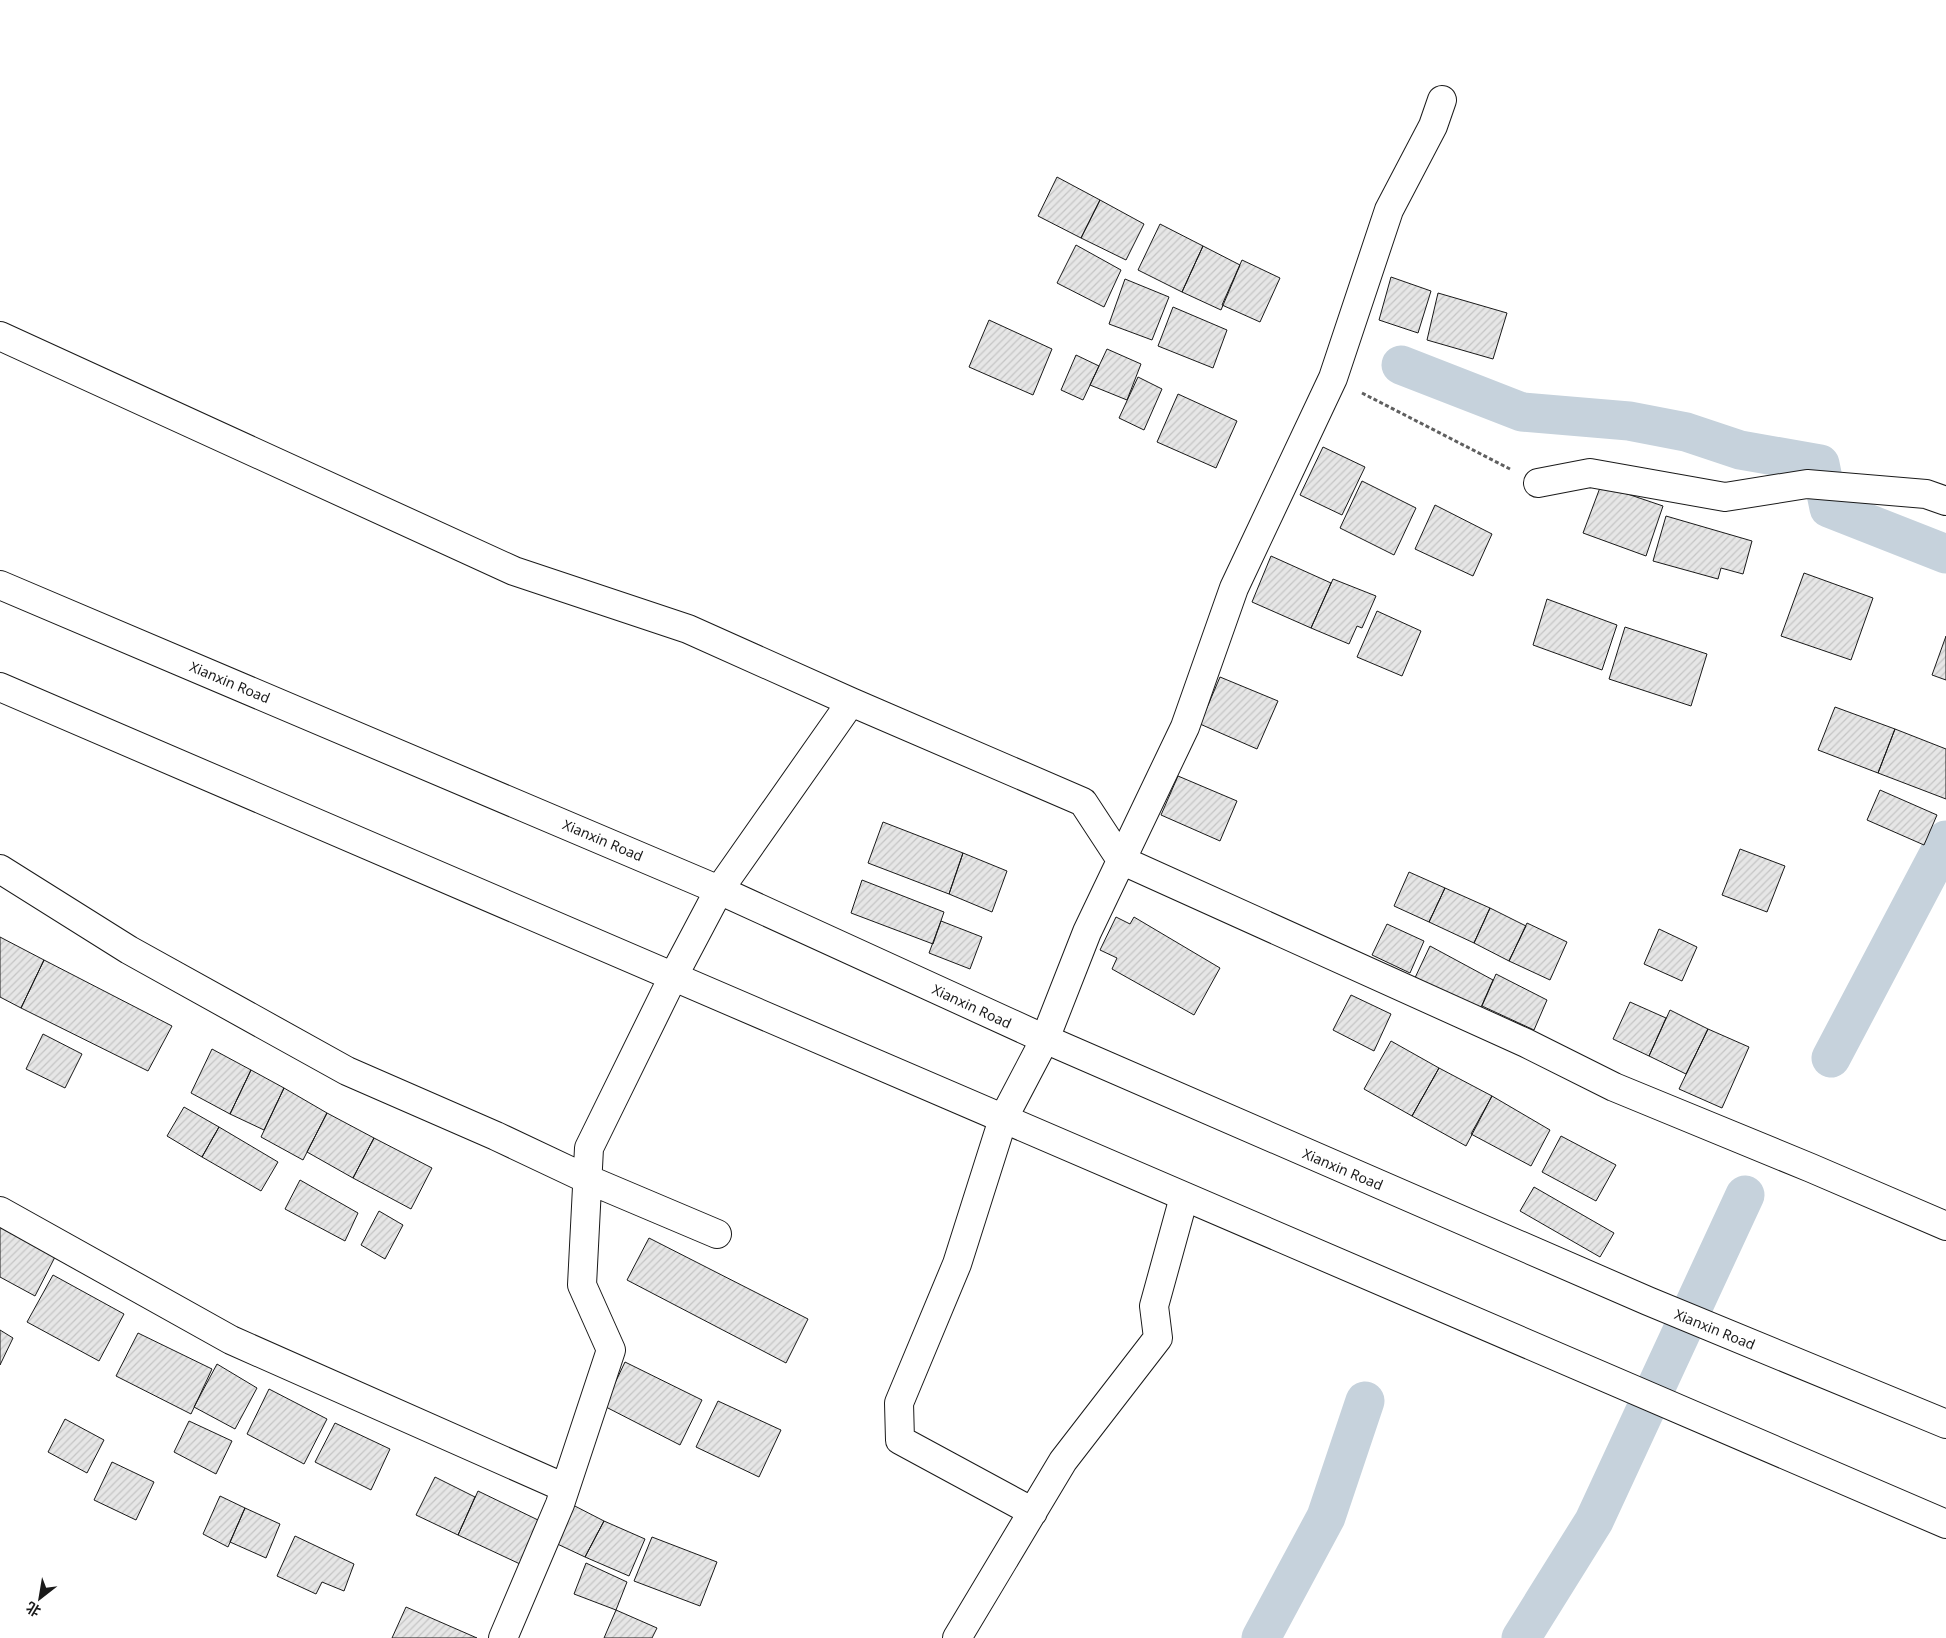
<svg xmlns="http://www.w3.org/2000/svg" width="1946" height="1638" font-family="'Noto Sans','Noto Sans SC',sans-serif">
<defs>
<pattern id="building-hatch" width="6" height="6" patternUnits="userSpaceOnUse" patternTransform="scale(1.25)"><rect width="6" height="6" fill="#e6e6e6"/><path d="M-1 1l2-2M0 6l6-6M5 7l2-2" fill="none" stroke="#c5c5c5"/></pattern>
</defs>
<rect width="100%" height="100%" fill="#fff"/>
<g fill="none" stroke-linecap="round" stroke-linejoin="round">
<path stroke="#c6d2dc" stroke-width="39" d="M1401,365L1522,412L1629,421L1686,432L1740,450L1820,464L1829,508L1946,554
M1831,1058L1946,840
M1261,1638L1326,1517L1365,1401
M1521,1638L1594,1521L1745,1195"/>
</g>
<path fill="url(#building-hatch)" stroke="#1a1a1a" d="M1057,177L1100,200L1081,238L1038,216Z
M1100,200L1144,224L1126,260L1081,238Z
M1160,224L1203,246L1182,292L1138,270Z
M1076,245L1121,270L1104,307L1057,283Z
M1203,246L1240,265L1221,310L1182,292Z
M1242,260L1280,278L1260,322L1222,305Z
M1391,277L1431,291L1418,333L1379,320Z
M1125,279L1169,297L1152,340L1109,324Z
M1438,293L1507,313L1493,359L1427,340Z
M1173,307L1227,330L1213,368L1158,346Z
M989,320L1052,349L1033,395L969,367Z
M1107,349L1141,364L1127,400L1090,385Z
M1076,355L1099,366L1083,400L1061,390Z
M1138,377L1162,389L1144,430L1119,418Z
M1178,394L1237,421L1216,468L1157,442Z
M1323,447L1365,467L1342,515L1300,495Z
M1362,481L1416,508L1394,555L1340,528Z
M1601,485L1663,506L1646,556L1583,533Z
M1435,505L1492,534L1473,576L1415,549Z
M1666,516L1752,541L1743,574L1721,568L1718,579L1653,561Z
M1271,556L1331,583L1311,628L1252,602Z
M1804,573L1873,598L1851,660L1781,636Z
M1333,579L1376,596L1362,628L1357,626L1349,644L1311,628Z
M1547,599L1617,625L1602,670L1533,645Z
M1377,611L1421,631L1402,676L1357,657Z
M1625,627L1707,654L1691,706L1609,679Z
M1946,636V680L1932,675Z
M1220,677L1278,701L1257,749L1200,724Z
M1835,707L1895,729L1878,773L1818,750Z
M1895,729L1946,749V799L1878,773Z
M1178,776L1237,801L1220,841L1161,815Z
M1880,790L1937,815L1924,845L1867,820Z
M883,822L963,853L949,894L868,863Z
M1740,849L1785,866L1767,912L1722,895Z
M963,853L1007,871L992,912L949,894Z
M1409,872L1445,888L1429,922L1394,906Z
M862,880L944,912L933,944L851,913Z
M1445,888L1490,908L1474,943L1429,922Z
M1490,908L1526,926L1509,961L1474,943Z
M1116,917L1130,924L1134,917L1220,968L1194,1015L1112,969L1117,958L1100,950Z
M941,921L982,937L970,969L929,953Z
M1527,923L1567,942L1550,980L1509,961Z
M1387,924L1424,941L1410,973L1372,955Z
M1659,929L1697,947L1682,981L1644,964Z
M0,937L44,960L21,1008L0,997Z
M1430,946L1493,980L1478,1014L1413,982Z
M44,960L172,1026L148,1071L21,1008Z
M1496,974L1547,1000L1534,1030L1482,1006Z
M1351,995L1391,1014L1374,1051L1333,1030Z
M1630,1002L1666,1018L1649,1056L1613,1039Z
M1670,1010L1708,1029L1686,1074L1649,1056Z
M1708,1029L1749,1047L1722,1108L1679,1089Z
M43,1034L82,1054L65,1088L26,1069Z
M1391,1041L1439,1068L1412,1116L1364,1089Z
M212,1049L251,1070L230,1114L191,1093Z
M1439,1068L1492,1096L1466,1146L1412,1116Z
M251,1070L284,1088L264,1130L230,1114Z
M284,1088L327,1113L303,1160L261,1137Z
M1492,1096L1550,1130L1531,1166L1471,1134Z
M184,1107L219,1127L202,1157L167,1136Z
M327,1113L374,1138L353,1178L307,1152Z
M219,1127L278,1162L261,1191L202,1157Z
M1561,1136L1616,1165L1596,1201L1542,1172Z
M374,1138L432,1168L411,1209L353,1178Z
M300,1180L358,1213L345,1241L285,1209Z
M1534,1187L1614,1233L1600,1257L1520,1211Z
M379,1211L403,1225L385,1259L361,1245Z
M0,1226L55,1257L35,1296L0,1277Z
M649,1238L808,1319L786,1363L627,1280Z
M53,1275L124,1314L99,1361L27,1322Z
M0,1330L13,1338L0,1365Z
M138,1333L212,1369L191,1414L116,1376Z
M625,1362L702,1400L680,1445L604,1406Z
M217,1364L257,1388L235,1429L194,1407Z
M269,1389L327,1419L304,1464L247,1434Z
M718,1401L781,1430L759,1477L696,1447Z
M65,1419L104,1440L87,1473L48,1452Z
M189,1421L232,1441L216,1474L174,1452Z
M335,1423L390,1449L371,1490L315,1462Z
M112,1462L154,1482L136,1520L94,1500Z
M435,1477L475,1497L458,1535L416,1515Z
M478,1491L538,1520L520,1564L458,1535Z
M220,1496L245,1508L228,1547L203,1534Z
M569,1503L604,1521L585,1557L551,1541Z
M245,1508L280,1524L266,1558L230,1542Z
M604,1521L645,1539L629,1576L585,1557Z
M295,1536L354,1564L344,1591L322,1582L316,1594L277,1576Z
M652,1537L717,1562L700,1606L634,1581Z
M586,1563L627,1582L616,1610L574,1594Z
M406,1607L477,1638H392Z
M616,1610L657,1628L652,1638H604Z"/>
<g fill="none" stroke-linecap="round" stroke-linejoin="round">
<defs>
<path id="minor" d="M0,336L514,571L688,629L851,702L1083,802L1121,860L1526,1043L1614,1087L1811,1168L1946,1226
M1538,483L1590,473L1725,497L1807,484L1926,494L1946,501
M0,869L129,950L347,1071L496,1136L587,1179L717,1234
M0,1211L231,1340L565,1488
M1033,1512L900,1440L899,1403L957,1264L1003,1119L1045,1039L1087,932L1185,727L1234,588L1333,378L1389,210L1433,126L1442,100
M503,1638L560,1504L611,1350L582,1285L589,1148L673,977L719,890L851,702
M957,1638L1063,1461L1158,1338L1154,1306L1184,1197"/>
<path id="major" d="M0,585L719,890L1045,1039L1648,1301L1946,1424
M0,687L1946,1524"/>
</defs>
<use href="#minor" stroke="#1a1a1a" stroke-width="30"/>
<use href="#major" stroke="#1a1a1a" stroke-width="30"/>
<path stroke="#5f5f5f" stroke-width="3" stroke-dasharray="4 2.5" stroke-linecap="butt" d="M1362,393L1510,469"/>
<use href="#minor" stroke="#fff" stroke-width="28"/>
<use href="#major" stroke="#fff" stroke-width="28"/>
</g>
<g text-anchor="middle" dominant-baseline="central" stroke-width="4" stroke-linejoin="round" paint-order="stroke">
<g font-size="14" fill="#1a1a1a" stroke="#fff">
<text transform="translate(230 682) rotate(23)">Xianxin Road</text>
<text transform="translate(603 840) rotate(23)">Xianxin Road</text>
<text transform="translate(972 1006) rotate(25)">Xianxin Road</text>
<text transform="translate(1343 1169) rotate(23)">Xianxin Road</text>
<text transform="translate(1715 1329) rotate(22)">Xianxin Road</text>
</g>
</g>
<g transform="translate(40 1598) rotate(211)" stroke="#ffffff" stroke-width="4" paint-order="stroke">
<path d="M0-4L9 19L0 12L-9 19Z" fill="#1a1a1a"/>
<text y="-8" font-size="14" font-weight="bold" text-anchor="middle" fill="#1a1a1a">北</text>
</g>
</svg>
